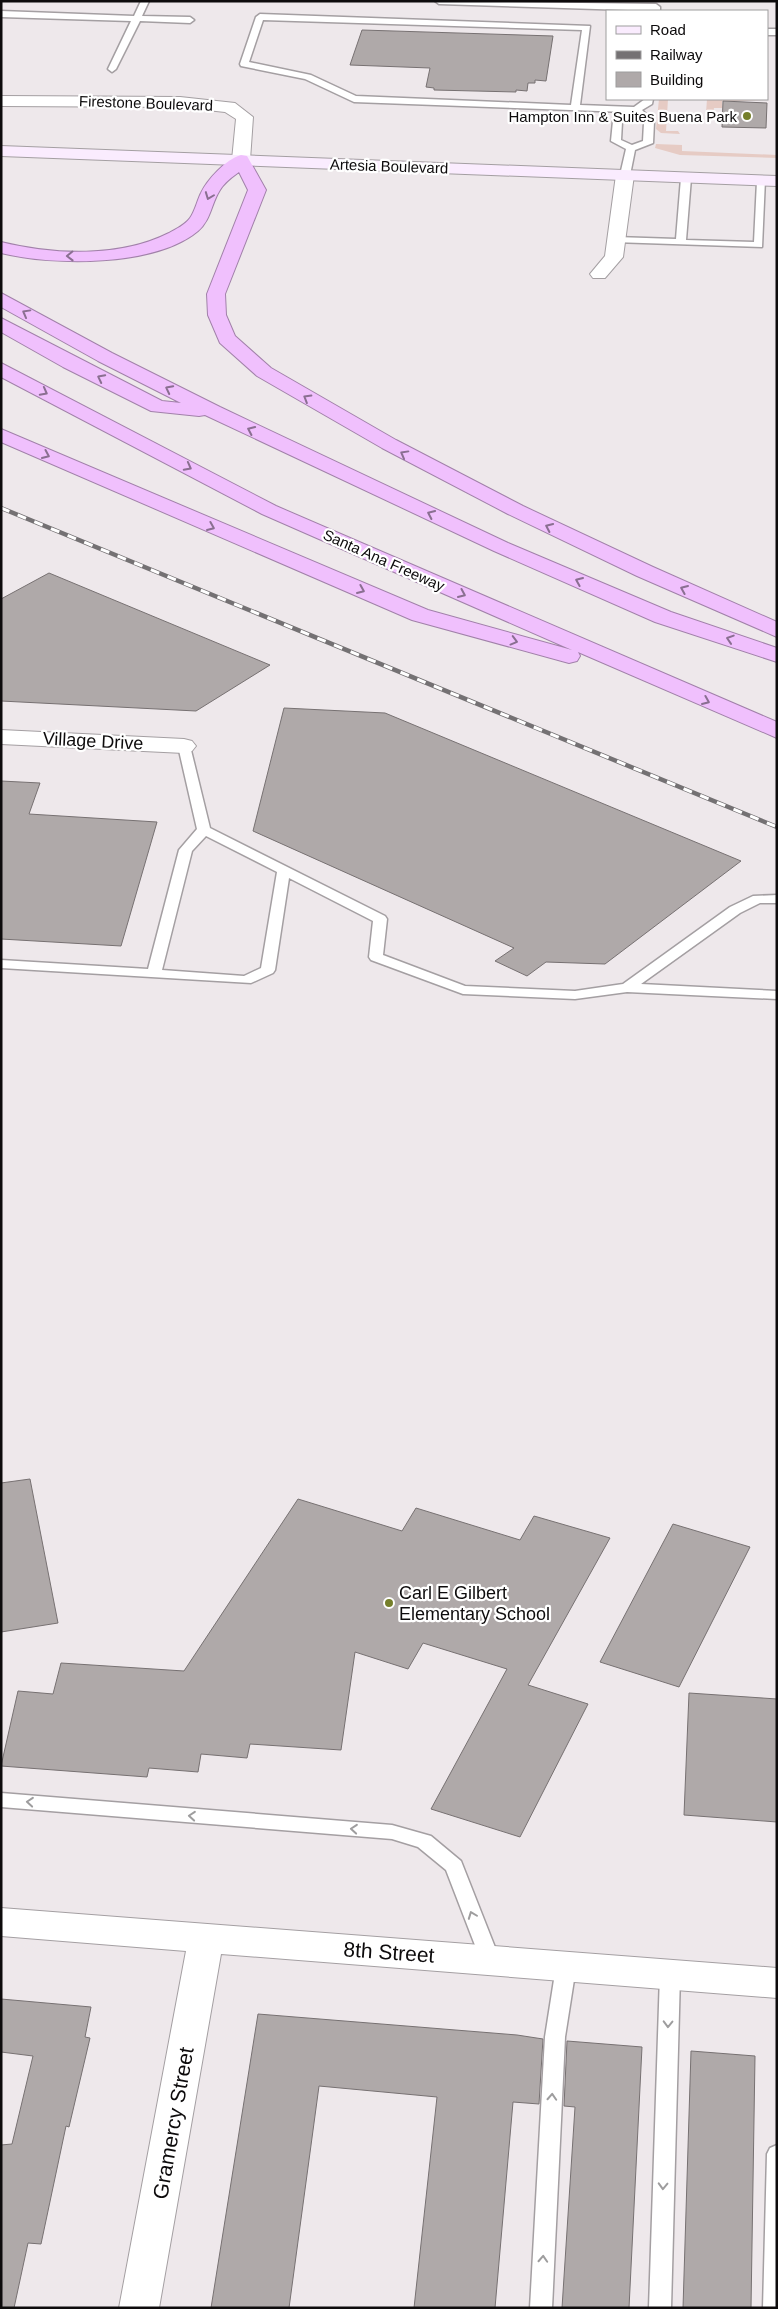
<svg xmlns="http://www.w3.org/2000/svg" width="778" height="2309" font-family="Helvetica,sans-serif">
<rect width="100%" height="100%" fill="#eee8eb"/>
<path fill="#e6cbc4" d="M659,99H668L666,131H678L680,134L661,133L656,129Z
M707,99L764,101H722V108H714L713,113H706Z
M656,144L682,145V151L777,155V158L680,155L655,148Z"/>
<path fill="#afa9a9" stroke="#777172" d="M362,30L553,36L546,81L535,80V83H528L527,91L516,90V92L434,90V88L426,87L430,68L350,65Z
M723,101L767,103L766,128L722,127Z
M49,573L270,665L196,711L1,701V599Z
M284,708L385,713L741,861L605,964L546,962L527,976L495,961L514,948L253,831Z
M1,781L40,783L29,814L157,822L121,946L1,939Z
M30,1479L58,1623L1,1632V1483Z
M298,1499L402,1531L416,1508L520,1540L534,1516L610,1538L528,1685L588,1704L520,1837L431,1809L507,1669L423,1643L408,1669L355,1652L341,1750L250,1744L247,1758L201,1754L198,1772L149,1768L147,1777L1,1766L18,1691L53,1694L61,1663L184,1671Z
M673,1524L750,1547L679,1687L600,1662Z
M689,1693L777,1699V1822L684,1815Z
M1,1999L91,2007L85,2037L90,2038L69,2127L66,2126L41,2244L28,2243L14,2308H1V2145L12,2144L33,2056L1,2052Z
M258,2014L517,2035L543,2039L539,2104L513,2102L495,2308H414L437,2097L319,2086L289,2308H211Z
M567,2041L642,2047L629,2308H562L575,2107L564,2106Z
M691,2051L755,2056L751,2308H683Z"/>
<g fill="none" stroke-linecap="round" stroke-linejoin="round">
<defs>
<path id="service" d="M141,1H149L142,16L190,17L194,20L190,23L140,21L116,69L112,72L108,69L131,21L1,17V11L134,16Z
M435,1L656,4L660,7V11L439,4Z
M260,14L590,26L580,105L634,107L645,99H653L652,104L642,110L654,122L653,143L635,150L630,175L625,178L620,175L626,149L611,141L613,121L626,112L354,102L305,79L241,66L240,64L256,17ZM263,20L582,30L571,105L356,96L311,75L249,62ZM636,114L644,123L643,141L632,145L621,140L622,122Z
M767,29H777V35H767Z
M686,175L691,178L686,240L754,242L757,181L762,178L765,179L762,247L613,242L611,240L616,237L676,239L681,178Z
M184,742L190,746L210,828L385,916L387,919L383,955L465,986L575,991L623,984L730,907L753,896L777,895V903H760L740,913L641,984L777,991V999L627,992L575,999L463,994L371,960L369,957L373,921L289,878L275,970L273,973L251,983L1,968V960L148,969L179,850L197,829L178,746ZM206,836L277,872L261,968L244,976L162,970L192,851Z
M1,1793L392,1825L431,1836L461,1861L500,1960L497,1966L490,1968L483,1966L446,1870L418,1847L392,1839L1,1807Z
M566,1959L573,1961L576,1967L565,2037L552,2308H530L545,2037L556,1967L559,1961Z
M670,1967L677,1969L680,1975L671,2308H649L660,1975L663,1969Z
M777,2145V2308H763L767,2154L770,2148Z"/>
<path id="minor" d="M625,170L631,171L634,175L623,257L605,278H593L590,274L605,256L616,175L619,171Z
M1,730L184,739L192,741L196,746L192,751L184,753L1,744Z
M1,1908L777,1968V1998L221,1954L159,2308H119L186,1951L1,1936Z"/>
<path id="tertiary" d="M1,96L180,97L235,103L253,117L250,160L247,164H235L232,160L236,119L225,112L180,107L1,106Z"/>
<path id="secondary" d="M1,146L777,176V186L1,156Z"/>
<path id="motorway" d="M241,155L247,156L266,190L225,294L226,315L235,336L271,368L396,440L523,506L653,567L777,622V637L637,576L508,514L382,448L257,376L220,343L208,315L207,294L248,190L239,172C232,177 224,183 220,190C211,204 211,220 198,231C155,267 53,266 1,253V242C54,255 119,258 169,233C176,229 185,225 190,218C195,211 197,201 201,193C207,180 226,159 241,155Z
M1,293L112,353L220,407L508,543L671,612L777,648V662L655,622L494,551L205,415L199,416L151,411L63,367L1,332V318L162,401L181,403L98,361L1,307Z
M1,363L276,506L777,722V738L578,652L580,656L577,661L569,663L412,620L1,442V429L428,610L572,650L262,514L1,377Z"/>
</defs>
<use href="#service" stroke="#a49fa2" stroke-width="3"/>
<use href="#minor" stroke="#a49fa2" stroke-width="2"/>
<use href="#tertiary" stroke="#a49fa2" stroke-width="2"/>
<use href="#secondary" stroke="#a49fa2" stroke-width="2"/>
<use href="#motorway" stroke="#a181a9" stroke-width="2"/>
<use href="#service" fill="#fff" fill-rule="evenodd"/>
<use href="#minor" fill="#fff" fill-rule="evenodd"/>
<use href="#tertiary" fill="#fff" fill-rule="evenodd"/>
<use href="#secondary" fill="#faecfe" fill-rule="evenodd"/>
<use href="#motorway" fill="#f0c0fd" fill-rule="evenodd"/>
<defs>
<path id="rail" d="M1,508L777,827"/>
</defs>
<use href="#rail" stroke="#747173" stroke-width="4.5"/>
<use href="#rail" stroke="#fff" stroke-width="3" stroke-dasharray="9" stroke-linecap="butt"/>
</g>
<defs><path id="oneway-chevron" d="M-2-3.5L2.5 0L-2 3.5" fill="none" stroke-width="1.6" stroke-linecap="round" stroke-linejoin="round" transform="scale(1.25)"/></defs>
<g stroke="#8a6f91">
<use href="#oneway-chevron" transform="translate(209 196) rotate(111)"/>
<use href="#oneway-chevron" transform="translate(70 256) rotate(179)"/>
<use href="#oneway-chevron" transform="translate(26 313) rotate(-151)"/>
<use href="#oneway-chevron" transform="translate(101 378) rotate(-153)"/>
<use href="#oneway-chevron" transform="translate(169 389) rotate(-153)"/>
<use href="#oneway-chevron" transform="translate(44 392) rotate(28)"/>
<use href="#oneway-chevron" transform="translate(307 398) rotate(-149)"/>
<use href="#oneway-chevron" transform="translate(251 430) rotate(-155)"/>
<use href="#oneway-chevron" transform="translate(404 454) rotate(-151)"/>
<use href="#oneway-chevron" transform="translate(46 455) rotate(24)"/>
<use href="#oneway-chevron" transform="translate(188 467) rotate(28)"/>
<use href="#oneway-chevron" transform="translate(431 514) rotate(-155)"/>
<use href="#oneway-chevron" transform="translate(211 527) rotate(23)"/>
<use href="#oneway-chevron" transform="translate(549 527) rotate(-155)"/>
<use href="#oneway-chevron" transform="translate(579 581) rotate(-157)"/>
<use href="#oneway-chevron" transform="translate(684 589) rotate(-157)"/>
<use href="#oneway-chevron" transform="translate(361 590) rotate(23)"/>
<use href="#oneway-chevron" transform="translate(462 594) rotate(24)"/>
<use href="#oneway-chevron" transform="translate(730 639) rotate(-162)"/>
<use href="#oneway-chevron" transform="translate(514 641) rotate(15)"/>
<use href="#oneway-chevron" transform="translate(706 701) rotate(23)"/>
</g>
<g stroke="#9e9d9e">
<use href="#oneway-chevron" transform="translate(30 1802) rotate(-175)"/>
<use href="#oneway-chevron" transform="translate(192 1816) rotate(-175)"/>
<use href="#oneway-chevron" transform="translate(354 1829) rotate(-175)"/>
<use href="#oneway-chevron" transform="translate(472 1915) rotate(-111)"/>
<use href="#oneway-chevron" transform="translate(668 2024) rotate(91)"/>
<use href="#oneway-chevron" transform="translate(552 2097) rotate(-87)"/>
<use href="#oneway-chevron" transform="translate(663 2186) rotate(92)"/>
<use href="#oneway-chevron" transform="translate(543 2259) rotate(-87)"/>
</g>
<g fill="#757f2a" stroke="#fff" stroke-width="2">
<circle cx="747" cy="116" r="5"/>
<circle cx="389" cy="1603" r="5"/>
</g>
<g text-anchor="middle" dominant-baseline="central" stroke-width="4.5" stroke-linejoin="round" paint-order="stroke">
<g font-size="15" fill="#0d0b0c" stroke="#fff">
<text transform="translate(146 103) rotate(2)">Firestone Boulevard</text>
<text transform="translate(389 166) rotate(2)">Artesia Boulevard</text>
<text transform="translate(384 560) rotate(24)">Santa Ana Freeway</text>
</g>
<g font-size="15" fill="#0d0b0c" stroke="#fff" text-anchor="end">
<text x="737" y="116">Hampton Inn &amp; Suites Buena Park</text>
</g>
<g font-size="18" fill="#0d0b0c" stroke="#fff">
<text transform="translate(93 741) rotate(3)">Village Drive</text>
</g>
<g font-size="18" fill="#0d0b0c" stroke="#fff" text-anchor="start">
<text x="399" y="1593">Carl E Gilbert<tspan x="399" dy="21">Elementary School</tspan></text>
</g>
<g font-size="21" fill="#0d0b0c" stroke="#fff">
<text transform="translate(389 1952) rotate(4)">8th Street</text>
<text transform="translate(173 2123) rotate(-80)">Gramercy Street</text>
</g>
</g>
<rect width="778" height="2309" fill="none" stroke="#0d0b0c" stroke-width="5"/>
<rect x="606" y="10" width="162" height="90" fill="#ffffff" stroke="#9e9d9e"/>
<rect x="616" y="26" width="25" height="8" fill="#faecfe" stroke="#9e9d9e"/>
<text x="650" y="35" font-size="15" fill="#0d0b0c">Road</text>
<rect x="616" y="51" width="25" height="8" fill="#747173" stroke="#9e9d9e"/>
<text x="650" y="60" font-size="15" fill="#0d0b0c">Railway</text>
<rect x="616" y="72" width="25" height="15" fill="#afa9a9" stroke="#9e9d9e"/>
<text x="650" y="85" font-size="15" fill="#0d0b0c">Building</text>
</svg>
